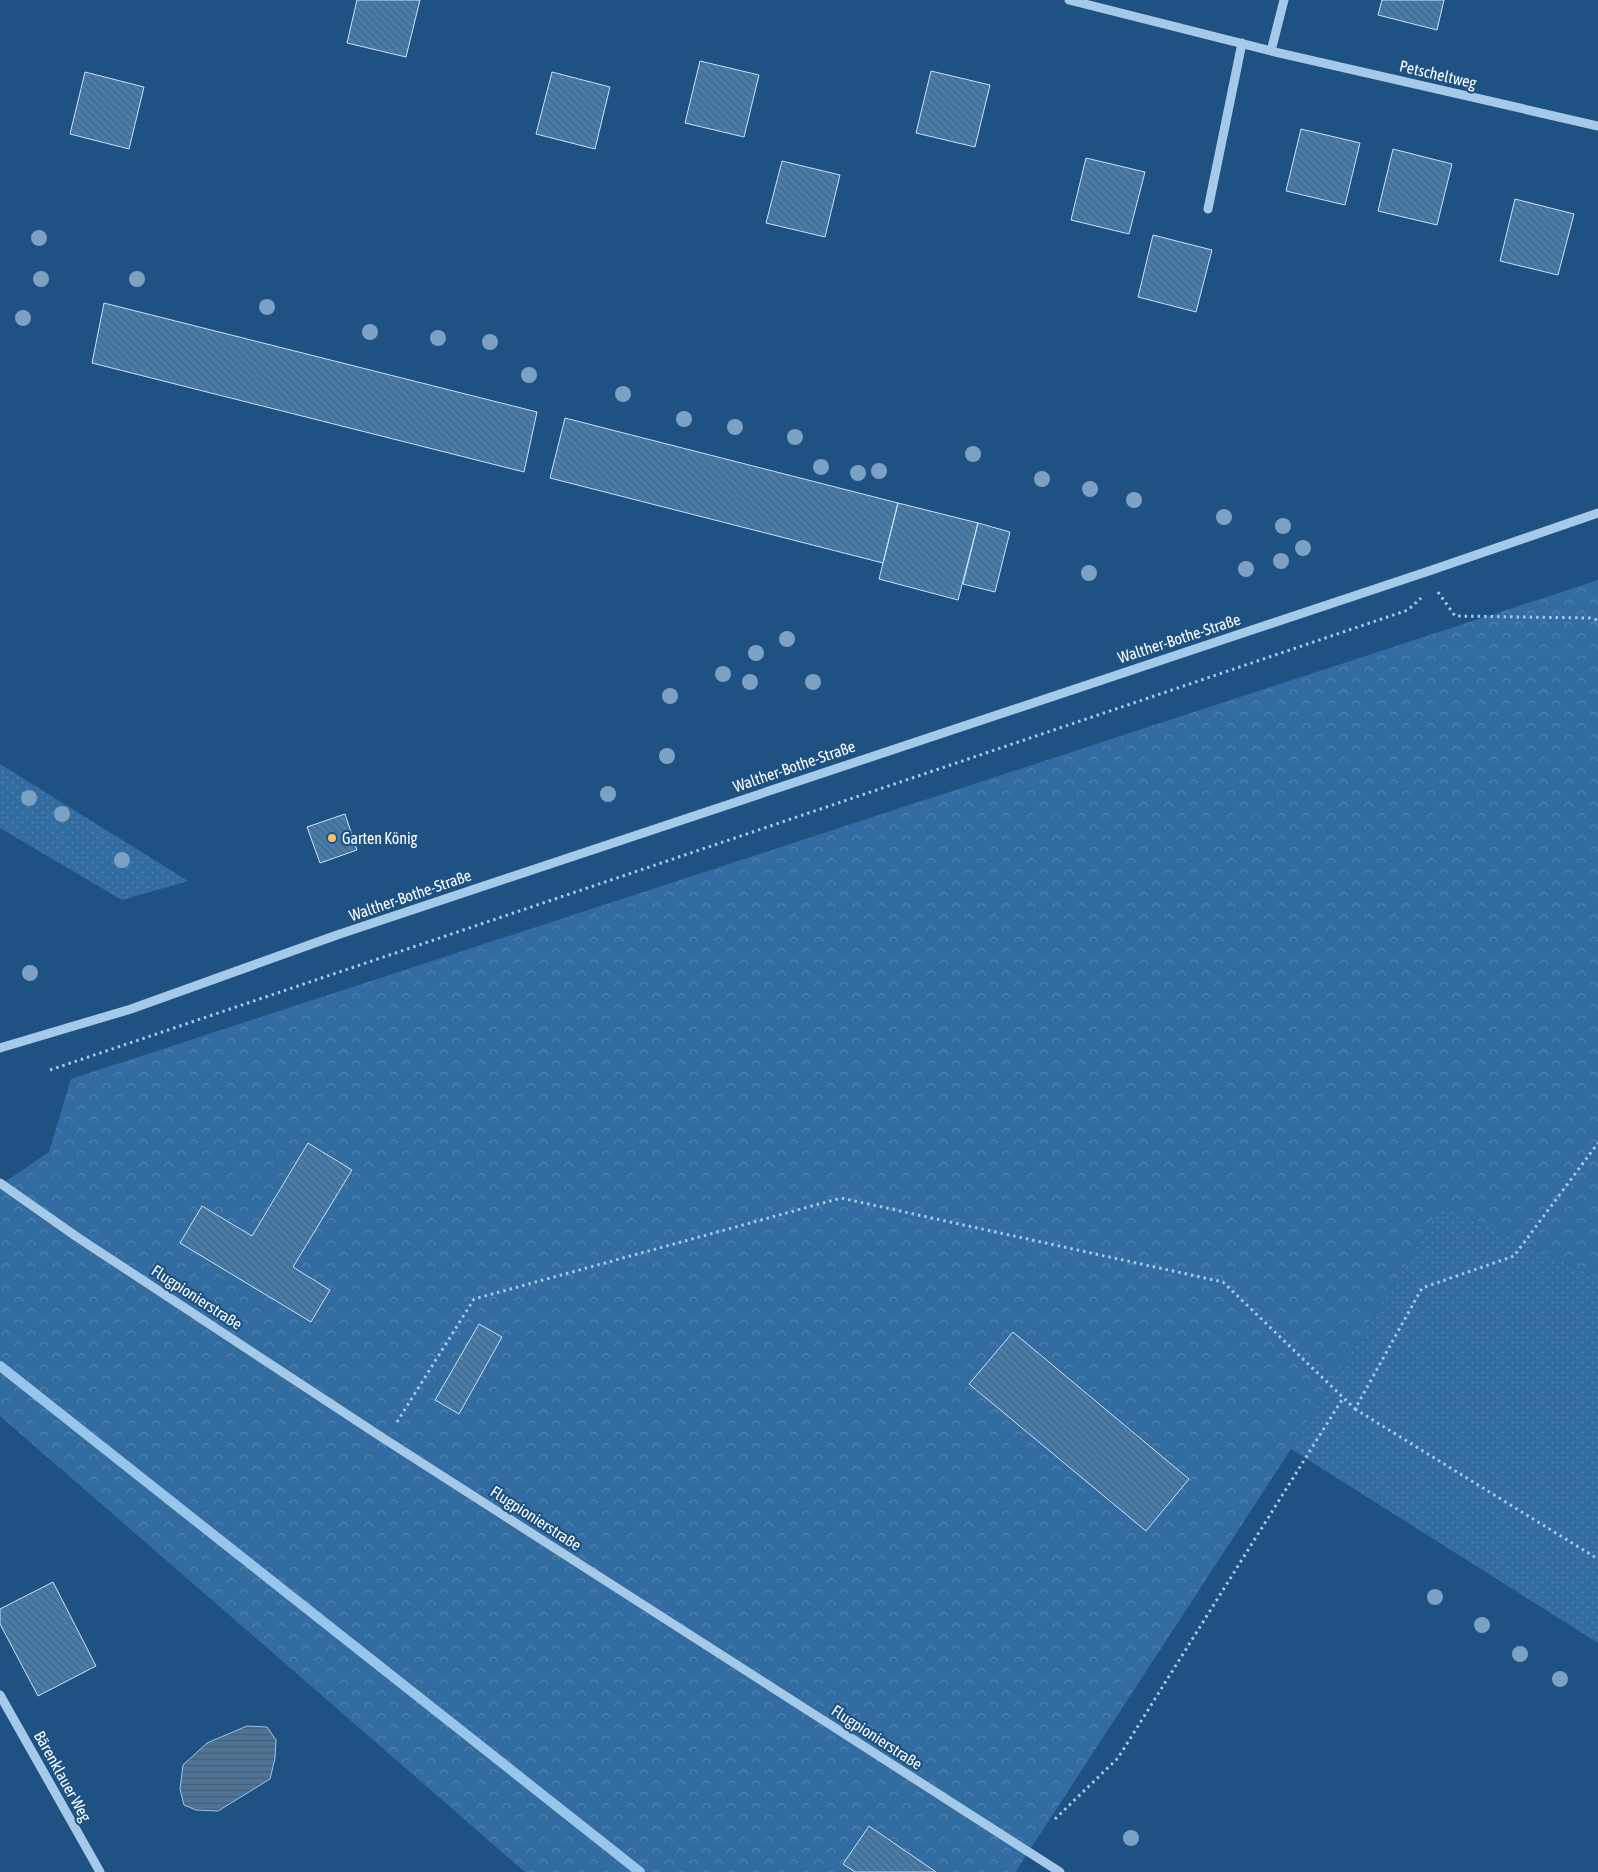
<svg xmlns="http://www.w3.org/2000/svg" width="1598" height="1872" font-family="'Asap Condensed',sans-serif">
<defs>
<pattern id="grass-dots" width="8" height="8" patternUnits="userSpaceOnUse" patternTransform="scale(1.25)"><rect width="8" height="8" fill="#326ca1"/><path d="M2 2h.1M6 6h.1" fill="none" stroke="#5182af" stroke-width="1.8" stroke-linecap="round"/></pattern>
<pattern id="park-crowns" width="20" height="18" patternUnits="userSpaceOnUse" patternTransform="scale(1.25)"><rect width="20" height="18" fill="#326ca1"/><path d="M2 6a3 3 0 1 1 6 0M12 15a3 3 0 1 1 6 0" fill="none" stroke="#5182af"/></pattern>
<pattern id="water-rules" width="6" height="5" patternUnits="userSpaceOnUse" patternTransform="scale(1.25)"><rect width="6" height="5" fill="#4d7397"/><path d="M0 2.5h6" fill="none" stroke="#4c5c6a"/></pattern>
<pattern id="building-back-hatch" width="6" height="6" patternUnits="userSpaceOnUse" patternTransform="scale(1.25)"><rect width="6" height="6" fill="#477cab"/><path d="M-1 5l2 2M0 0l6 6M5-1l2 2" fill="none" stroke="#496680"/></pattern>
</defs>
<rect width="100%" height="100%" fill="#1e5283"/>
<path fill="url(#grass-dots)" d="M0,764L188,881L122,900L0,828Z
M1442,1205L1598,1278V1643L1291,1449Z"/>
<path fill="url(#park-crowns)" d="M1598,580V1278L1442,1205L1291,1449L1016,1871L1017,1872H525L0,1416V1185L49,1152L71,1079Z"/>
<path fill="url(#water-rules)" stroke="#98c5eb" d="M247,1726L267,1727L276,1740L275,1758L270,1779L218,1811L196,1810L184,1805L180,1789L183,1765L207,1743Z"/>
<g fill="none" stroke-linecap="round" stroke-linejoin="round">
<path stroke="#98c5eb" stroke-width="10" d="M0,1366L640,1872"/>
</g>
<path fill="url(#building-back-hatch)" stroke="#c9e1f7" d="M357,0H420L406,57L347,43Z
M1382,0H1444L1437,30L1378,15Z
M700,61L759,75L744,137L685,123Z
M931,71L990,85L975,147L916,133Z
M85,72L144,87L129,149L70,134Z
M552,72L610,87L595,149L536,134Z
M1301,129L1360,143L1345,205L1286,191Z
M1393,149L1452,164L1437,225L1378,211Z
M1086,158L1145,172L1129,234L1071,220Z
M782,161L840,175L825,237L766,223Z
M1515,199L1574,214L1558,275L1500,261Z
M1153,235L1212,250L1196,312L1138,297Z
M104,303L537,412L524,472L92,363Z
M565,418L898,503L883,563L550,478Z
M898,503L978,523L958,600L879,579Z
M978,523L1010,532L995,592L963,584Z
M345,814L357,850L320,863L307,827Z
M308,1143L352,1170L293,1267L330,1290L311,1322L180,1243L202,1206L252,1236Z
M479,1324L502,1337L459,1414L435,1400Z
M1013,1332L1189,1479L1146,1531L969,1384Z
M53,1582L96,1666L38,1696L0,1624V1609Z
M869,1826L936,1872H855L843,1864Z"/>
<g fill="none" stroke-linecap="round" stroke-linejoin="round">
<path stroke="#a5c9e9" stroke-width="3" stroke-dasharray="2.5 4" stroke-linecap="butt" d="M1438,592L1455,616L1590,618L1598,620
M50,1070L1408,610L1421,598
M1355,1409L1598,1559
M397,1422L474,1299L841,1198L1223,1282L1355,1409L1422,1288L1514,1256L1598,1143
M1055,1819L1118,1758L1343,1398"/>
<path stroke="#a5c9e9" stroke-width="9" d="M1069,0L1271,51L1598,126
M1271,51L1284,0
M1208,209L1242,43
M0,1048L131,1009L337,935L1426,572L1598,513
M0,1183L77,1237L386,1440L1060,1872
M0,1695L100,1872"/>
</g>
<g fill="#7ca1c3">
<circle cx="39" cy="238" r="8"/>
<circle cx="41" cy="279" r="8"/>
<circle cx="137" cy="279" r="8"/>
<circle cx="267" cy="307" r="8"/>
<circle cx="23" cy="318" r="8"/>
<circle cx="370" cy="332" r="8"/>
<circle cx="438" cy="338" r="8"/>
<circle cx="490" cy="342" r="8"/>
<circle cx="529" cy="375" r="8"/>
<circle cx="623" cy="394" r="8"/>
<circle cx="684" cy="419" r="8"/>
<circle cx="735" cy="427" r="8"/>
<circle cx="795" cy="437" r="8"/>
<circle cx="973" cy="454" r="8"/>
<circle cx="821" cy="467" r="8"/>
<circle cx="879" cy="471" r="8"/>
<circle cx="858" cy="473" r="8"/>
<circle cx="1042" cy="479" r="8"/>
<circle cx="1090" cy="489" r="8"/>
<circle cx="1134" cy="500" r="8"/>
<circle cx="1224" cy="517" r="8"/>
<circle cx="1283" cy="526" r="8"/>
<circle cx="1303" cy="548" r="8"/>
<circle cx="1281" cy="561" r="8"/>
<circle cx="1246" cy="569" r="8"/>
<circle cx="1089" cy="573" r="8"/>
<circle cx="787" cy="639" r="8"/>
<circle cx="756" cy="653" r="8"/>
<circle cx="723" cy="674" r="8"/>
<circle cx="750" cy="682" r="8"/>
<circle cx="813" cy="682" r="8"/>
<circle cx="670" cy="696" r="8"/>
<circle cx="667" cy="756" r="8"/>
<circle cx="608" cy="794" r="8"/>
<circle cx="29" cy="798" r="8"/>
<circle cx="62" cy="814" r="8"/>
<circle cx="122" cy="860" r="8"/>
<circle cx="30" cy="973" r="8"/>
<circle cx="1435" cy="1597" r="8"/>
<circle cx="1482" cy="1625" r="8"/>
<circle cx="1520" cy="1654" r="8"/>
<circle cx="1560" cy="1679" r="8"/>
<circle cx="1131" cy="1838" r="8"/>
</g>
<circle fill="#f8c264" stroke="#1e5283" stroke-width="2" cx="332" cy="838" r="5"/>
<g text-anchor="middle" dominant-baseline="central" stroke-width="4.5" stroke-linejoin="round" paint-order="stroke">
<g font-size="16" fill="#fff" stroke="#1e5283">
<text transform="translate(1438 74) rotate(13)">Petscheltweg</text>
<text transform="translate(1179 638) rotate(-18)">Walther-Bothe-Straße</text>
<text transform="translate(794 766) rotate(-19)">Walther-Bothe-Straße</text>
<text transform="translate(410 895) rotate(-19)">Walther-Bothe-Straße</text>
<text transform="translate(197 1297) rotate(33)">Flugpionierstraße</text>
<text transform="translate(536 1518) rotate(33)">Flugpionierstraße</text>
<text transform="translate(877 1737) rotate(33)">Flugpionierstraße</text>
<text transform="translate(63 1776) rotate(61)">Bärenklauer Weg</text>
</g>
<g font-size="16" fill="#fff" stroke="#1e5283" text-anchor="start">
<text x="342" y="838">Garten König</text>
</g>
</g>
</svg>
